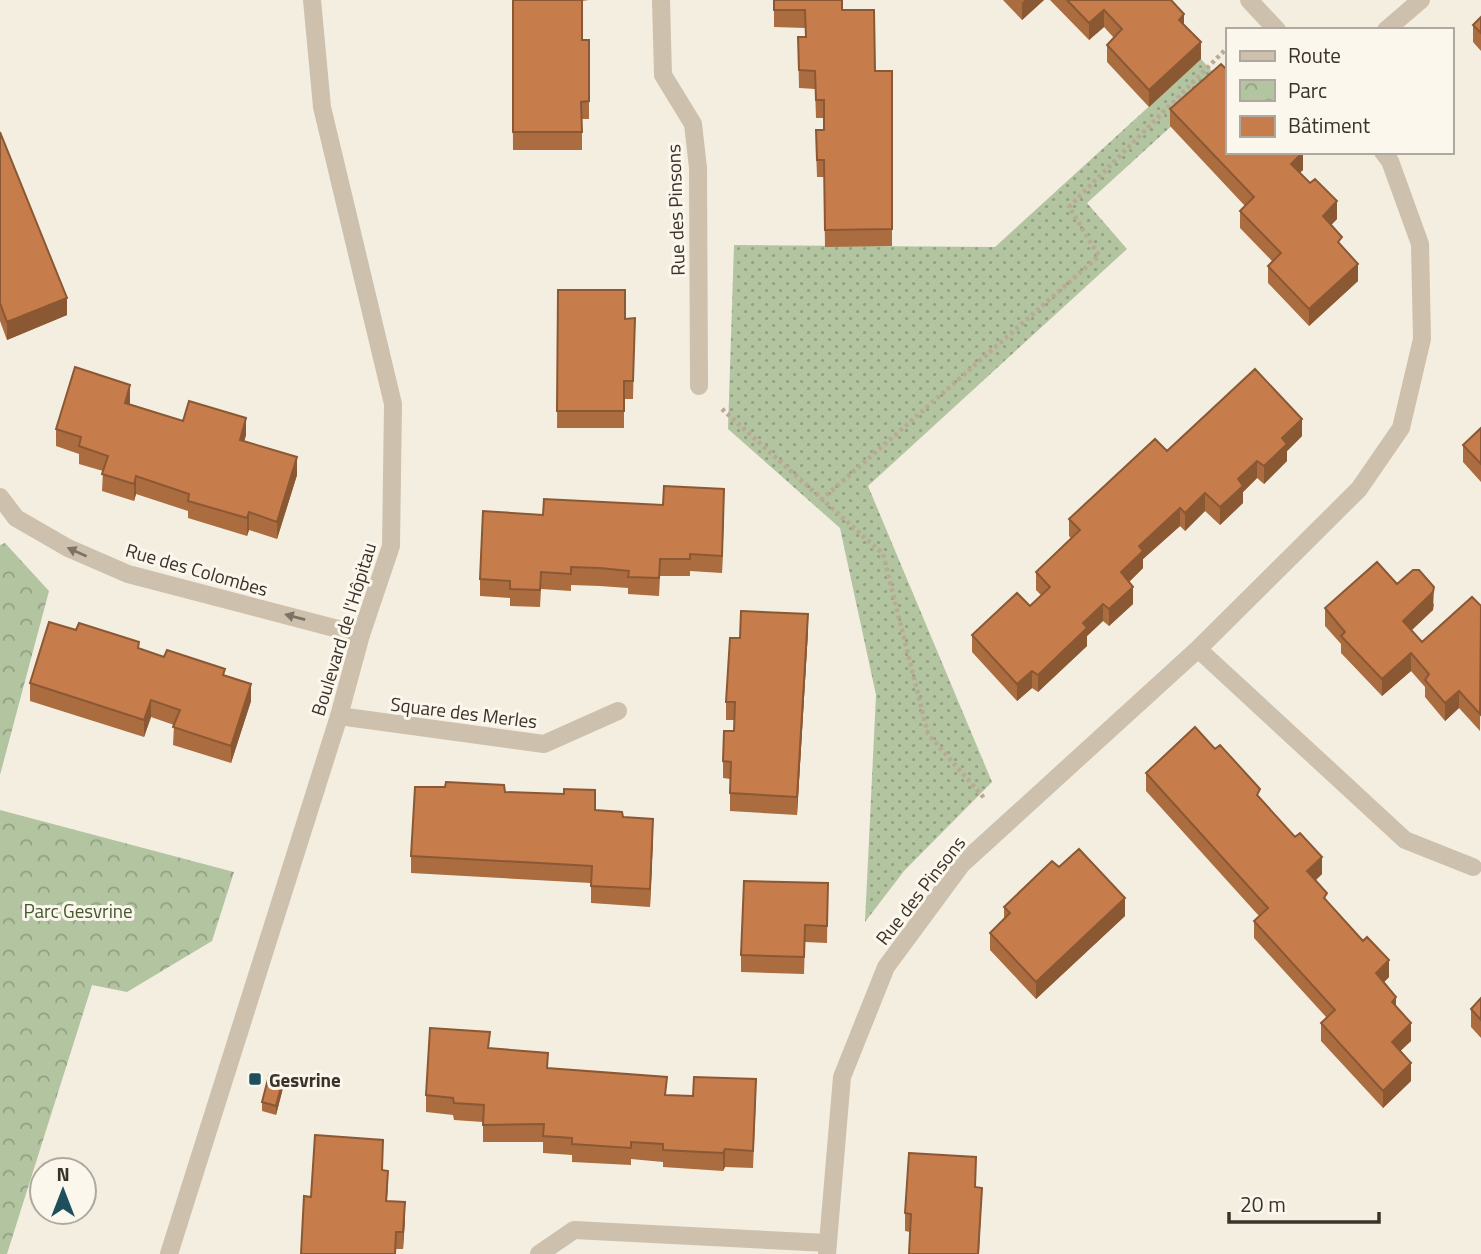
<svg xmlns="http://www.w3.org/2000/svg" width="1481" height="1254" font-family="'Titillium Web',sans-serif">
<defs>
<pattern id="grass-dots" width="8" height="8" patternUnits="userSpaceOnUse" patternTransform="scale(1.75)"><rect width="8" height="8" fill="#b2c4a0"/><path d="M2 2h.1M6 6h.1" fill="none" stroke="#92a083" stroke-width="1.8" stroke-linecap="round"/></pattern>
<pattern id="park-crowns" width="20" height="18" patternUnits="userSpaceOnUse" patternTransform="scale(1.75)"><rect width="20" height="18" fill="#b2c4a0"/><path d="M2 6a3 3 0 1 1 6 0M12 15a3 3 0 1 1 6 0" fill="none" stroke="#92a083"/></pattern>
</defs>
<rect width="100%" height="100%" fill="#f4eee1"/>
<path fill="url(#grass-dots)" d="M1201,59L1221,81L1087,203L1127,249L868,486L992,782L904,871L865,922L876,695L840,528L728,429L734,245L995,247Z"/>
<path fill="url(#park-crowns)" d="M5,543L49,591L0,775V545Z
M0,810L234,872L212,941L127,992L92,985L7,1254H0Z"/>
<g fill="none" stroke-linecap="round" stroke-linejoin="round">
<path stroke="#b9aa96" stroke-width="4.5" stroke-dasharray="3.5 3.5" stroke-linecap="butt" d="M722,409L883,554L928,734L985,799
M821,500L1099,256L1069,207L1227,48"/>
<path stroke="#cdc0ac" stroke-width="18" d="M661,0L663,75L693,124L698,168L699,386
M1249,0L1277,30
M1386,30L1421,0
M0,497L16,518L68,548L128,574L361,635
M1198,649L1405,840L1473,867
M339,716L544,744L618,711
M539,1254L574,1230L827,1243
M827,1254L842,1077L886,967L962,864L1198,649L1359,489L1401,428L1422,339L1420,244L1390,161L1383,152"/>
<path stroke="#cdc0ac" stroke-width="18" d="M169,1254L339,716L361,635L391,546L393,404L322,107L312,0"/>
</g>
<path fill="#ab6c40" d="M512,0H589L582,1V40H589V119H582V150H513Z
M774,0L842,10L875,71H892V246L825,247L824,177H817L816,148V130H824V118H816L815,89L799,88L798,37H805V28L774,27Z
M1003,0H1044L1022,20Z
M1050,0H1171L1201,59L1149,107L1107,62V45L1114,38L1104,27L1089,40Z
M1481,17V51L1473,42V25Z
M1170,109L1303,170L1299,173L1337,219L1331,225L1358,281L1309,326L1268,283V266L1272,261L1240,228V211L1245,206L1170,126Z
M0,132L67,315L7,340L0,321Z
M558,290L625,319L635,318L633,399H624V428H557Z
M130,402V405L183,421L246,435L244,441L297,475L277,539L249,530L247,536L188,518V511L136,494L134,501L102,491L103,471L79,464V454L56,446V429Z
M1481,428V482L1463,462V445Z
M1302,436L1287,451V461L1264,484L1257,478L1243,492V503L1220,525L1205,511L1185,531L1180,526L1143,559V568L1129,582L1133,604L1109,626L1103,621L1087,636V646L1038,692L1032,688L1017,701L972,652V635L1030,606L1041,595L1036,590V572L1071,538L1069,536V519L1167,451Z
M663,505L724,506L722,573L690,571V576H660L659,596L628,594V588L600,586L571,585V591L541,589L540,607L510,606V598L480,596V579L543,515Z
M1397,584L1434,604L1433,610L1412,630L1422,642L1481,606L1480,731L1459,708L1445,721L1425,697V687L1411,671L1382,696L1341,653V644L1325,626V608Z
M808,631L797,815L730,811V779L723,778V761L734,731V720H726V702L740,638Z
M139,649L225,675L251,701L231,763L173,745L174,725L151,717L144,737L30,701V683Z
M1146,773L1260,799L1322,874L1316,880L1327,901L1389,977L1384,982L1411,1041L1400,1051L1411,1081L1383,1108L1321,1041V1023L1327,1018L1254,938V921L1259,916L1146,791Z
M445,787L505,792L595,810L623,817L653,836L650,907L591,903V883L411,873V856Z
M1059,867L1125,916L1036,999L990,950V933L1004,919V907Z
M828,883L827,943L805,942L804,974L741,972V955Z
M1481,998V1038L1471,1027V1009Z
M490,1049L548,1068L667,1095L756,1097L753,1168L725,1167L723,1171L663,1167V1162L631,1159V1165L572,1162V1155L543,1153V1142H483V1122L454,1120L453,1115L426,1112V1095Z
M283,1088L276,1115L262,1111V1102Z
M382,1170L388,1188L387,1201L405,1219L403,1249H396V1254H301L311,1197Z
M976,1174V1187L982,1205L910,1232L905,1231V1213Z"/>
<path fill="#8b5834" d="M1025,0H1044L1022,20V3Z
M1104,10V27L1089,40V23Z
M1184,14V31L1179,20Z
M1201,42V59L1149,107V90Z
M1303,152V170L1291,181V164Z
M1337,201V219L1323,233V216Z
M1358,264V281L1309,326V309Z
M67,298V315L7,340V322Z
M130,385V402L125,420V403Z
M246,418V435L240,457V440Z
M1302,419V436L1287,451V461L1264,484V466L1282,438Z
M297,457V475L277,539V522Z
M1257,461V478L1243,492V503L1220,525V507L1238,479Z
M136,476V494L134,501V484Z
M724,489V506L722,573V556Z
M1205,493V511L1185,531V513Z
M1180,508V526L1143,559V568L1121,590V572L1139,546Z
M249,512V530L247,536V518Z
M1133,587V604L1109,626V609Z
M1434,587L1433,610L1403,638V621Z
M1103,604V621L1087,636V646L1038,692V675L1083,623Z
M808,614V631L797,815V797Z
M1411,653V671L1382,696V679Z
M1032,671V688L1017,701V684Z
M251,684V701L231,763V746Z
M1459,691V708L1445,721V703Z
M151,700V717L144,737V720Z
M653,819V836L650,907V889Z
M1322,857V874L1307,888V871Z
M1125,898V916L1036,999V982Z
M1389,960V977L1376,990V973Z
M1396,997V1014L1392,1002Z
M1411,1023V1041L1392,1059V1042Z
M1411,1063V1081L1383,1108V1091Z
M283,1079V1088L276,1115V1106Z
M725,1149V1167L723,1171V1153Z
M982,1188L979,1254H978Z
M405,1202V1219L403,1249V1232Z"/>
<path fill="#c77d4b" stroke="#8b5834" stroke-width="2" d="M513,0H582V40H589V101L581,102L582,132H513Z
M774,0H842V10H874L875,71H892V229L825,230L824,160H817L816,130H824V100H816L815,71L799,70L798,37H806L805,10H774Z
M1067,0H1171L1184,14L1179,20L1201,42L1149,90L1107,45L1122,29L1104,10L1089,23Z
M1481,17V33L1473,25Z
M1221,64L1227,70V152H1303L1291,164L1310,183L1315,179L1337,201L1323,216L1342,237L1338,242L1358,264L1309,309L1268,266L1281,253L1240,211L1254,197L1170,109Z
M0,132L67,298L7,322L0,303Z
M558,290H625V319L635,318L633,381H624V411H557Z
M75,367L130,385L125,403L183,421L189,401L246,418L240,440L297,457L277,522L249,512L247,518L188,501L189,494L136,476L134,484L102,474L108,456L79,446L81,437L56,429Z
M1255,369L1302,419L1282,438L1287,444L1264,466L1257,461L1238,479L1243,486L1220,507L1205,493L1185,513L1180,508L1139,546L1143,551L1121,572L1133,587L1109,609L1103,604L1083,623L1087,628L1038,675L1032,671L1017,684L972,635L1017,593L1030,606L1050,587L1036,572L1080,530L1069,519L1155,439L1167,451Z
M1481,428V464L1463,445Z
M664,486L724,489L722,556L690,554V559H660L659,578L628,577L629,571L600,568L571,567V574L541,572L540,590L510,589V581L480,579L483,511L543,515L544,499L663,505Z
M1377,562L1397,584L1413,570H1419L1434,587L1433,592L1403,621L1422,642L1472,597L1481,606L1480,714L1459,691L1445,703L1425,680L1429,674L1411,653L1382,679L1341,636L1345,632L1325,608Z
M741,611L808,614L797,797L730,793L731,762L723,761L724,731H734L735,702H726L730,638H740Z
M49,622L76,630L79,623L139,642L138,648L164,657L167,650L225,669L223,675L251,684L231,746L173,727L180,710L151,700L144,720L30,683Z
M1195,727L1215,749L1220,745L1260,789L1257,795L1295,837L1300,833L1322,857L1307,871L1327,893L1324,898L1363,941L1367,937L1389,960L1376,973L1396,997L1392,1002L1411,1023L1392,1042L1411,1063L1383,1091L1321,1023L1335,1010L1254,921L1268,908L1146,773Z
M446,782L504,785L505,792L564,794V789L595,790V810L622,812L623,817L653,819L650,889L591,886L592,866L411,856L415,787H445Z
M1079,849L1125,898L1036,982L990,933L1010,913L1004,907L1052,861L1059,867Z
M744,881L828,883L827,926L805,925L804,957L741,955Z
M1481,998V1020L1471,1009Z
M430,1028L490,1032L488,1048L548,1053L547,1068L667,1077L665,1095L693,1096L694,1077L756,1079L753,1151L725,1149L723,1153L663,1150V1144L631,1142V1148L572,1144V1138L543,1136L544,1124L483,1125L484,1105L454,1103L453,1098L426,1095Z
M269,1075L283,1079L276,1106L262,1102Z
M315,1135L383,1140L382,1170L388,1171L386,1201L405,1202L403,1232H396L395,1254H301L304,1196L311,1197Z
M909,1153L976,1157L975,1187L982,1188L978,1254H909L911,1214L905,1213Z"/>
<defs><path id="oneway-solid" d="M-6-.8H1V-3.2L6.5 0L1 3.2V.8H-6Z" transform="scale(1.75)"/></defs>
<g fill="#7d7265">
<use href="#oneway-solid" transform="translate(77 552) rotate(-156)"/>
<use href="#oneway-solid" transform="translate(295 617) rotate(-165)"/>
</g>
<rect fill="#1f4f5d" stroke="#fbf7ed" stroke-width="2.5" x="248" y="1072" width="14" height="14" rx="3.5"/>
<g text-anchor="middle" dominant-baseline="central" stroke-width="6" stroke-linejoin="round" paint-order="stroke">
<g font-size="19" fill="#3b322b" stroke="#fbf7ed">
<text transform="translate(675 210) rotate(-92)">Rue des Pinsons</text>
<text transform="translate(197 569) rotate(16)">Rue des Colombes</text>
<text transform="translate(343 629) rotate(-73)">Boulevard de l'Hôpitau</text>
<text transform="translate(464 712) rotate(7)">Square des Merles</text>
<text transform="translate(920 890) rotate(-52)">Rue des Pinsons</text>
</g>
<g font-size="19" fill="#43592e" stroke="#fbf7ed">
<text x="78" y="910">Parc Gesvrine</text>
</g>
<g font-size="19" font-weight="bold" fill="#3b322b" stroke="#fbf7ed" text-anchor="start">
<text x="269" y="1079">Gesvrine</text>
</g>
</g>
<rect x="1226" y="28" width="228" height="126" fill="#fbf7ed" stroke="#aea89f" stroke-width="2"/>
<rect x="1240" y="51" width="35" height="10" fill="#cdc0ac" stroke="#aea89f" stroke-width="2"/>
<text x="1288" y="63" font-size="21" fill="#3b322b">Route</text>
<rect x="1240" y="80" width="35" height="21" fill="url(#park-crowns)" stroke="#aea89f" stroke-width="2"/>
<text x="1288" y="98" font-size="21" fill="#3b322b">Parc</text>
<rect x="1240" y="116" width="35" height="21" fill="#c77d4b" stroke="#aea89f" stroke-width="2"/>
<text x="1288" y="133" font-size="21" fill="#3b322b">Bâtiment</text>
<g transform="translate(63 1191)"><circle r="33" fill="#fbf7ed" stroke="#aea89f" stroke-width="2"/>
<path d="M0-5L12 26L0 18L-12 26Z" fill="#1f4f5d"/>
<text y="-10" font-size="19" font-weight="bold" text-anchor="middle" fill="#3b322b">N</text>
</g>
<path d="M1229 1212v10h150v-10" fill="none" stroke="#3b322b" stroke-width="3.5"/>
<text x="1240" y="1212" font-size="21" fill="#3b322b" stroke="#fbf7ed" stroke-width="5" paint-order="stroke">20 m</text>
</svg>
